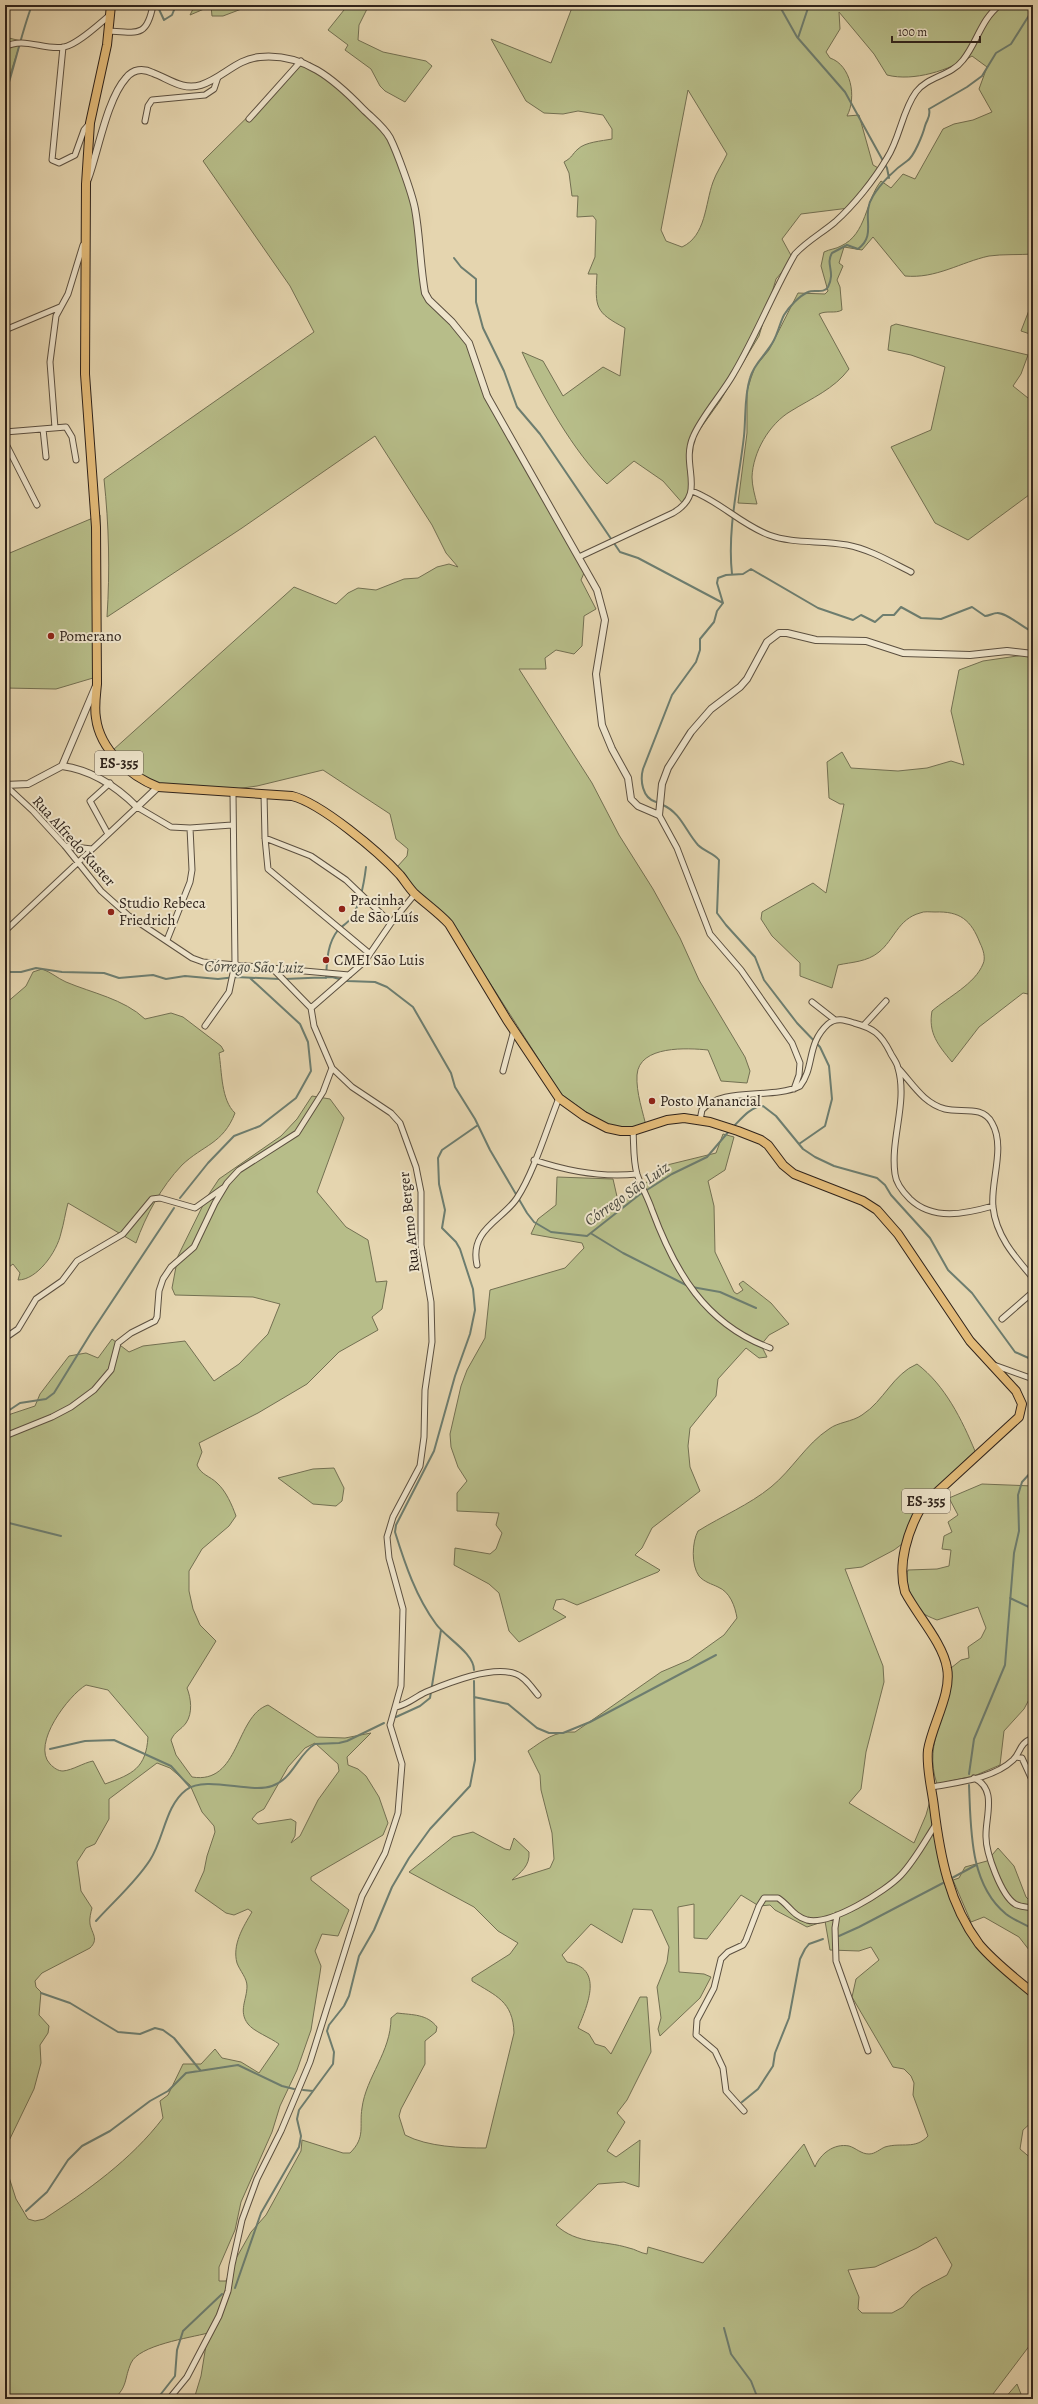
<svg xmlns="http://www.w3.org/2000/svg" width="1038" height="2404" font-family="Alegreya,serif">
<rect width="100%" height="100%" fill="#e5d5af"/>
<filter id="stains"><feTurbulence type="fractalNoise" baseFrequency=".005" numOctaves="4"/><feColorMatrix values="0 0 0 0 .2 0 0 0 0 .09 0 0 0 0 .02 0 0 0 .5 -.17"/></filter>
<radialGradient id="worn" r=".72"><stop offset=".6" stop-color="#630" stop-opacity="0"/><stop offset="1" stop-color="#630" stop-opacity=".3"/></radialGradient>
<path fill="#b7bd89" stroke="#737052" fill-rule="evenodd" d="M195,5H252L223,16H212L211,6L190,15Z
M348,5H369L359,25L358,40L383,52L426,61L432,66L405,102L385,91L380,86L371,69L345,50L348,45L328,30Z
M573,5H1033V254C1019,255 1003,254 989,256C961,262 936,279 905,276L873,237L862,250L844,247L839,263L843,266L837,280L840,287L842,310C835,314 827,310 819,314L849,369C834,389 812,398 791,411C769,424 753,452 752,477C752,486 755,496 757,504L738,503L747,433V391L751,378L755,367L769,350L798,293L825,294L828,291L821,266L824,252C830,249 836,249 841,246C867,234 865,201 881,181L891,188L903,174L915,179L943,129L954,124L973,120L992,112L979,89L987,67L972,56C949,70 914,82 887,75L874,54L839,12L840,29L826,52L830,58C851,65 857,97 847,116L859,115L873,165L880,169L849,208L801,214L782,239L793,259L776,279L759,336L720,401L695,436L691,450V491L685,506L663,481L634,461L607,484C574,453 541,394 522,352L543,361L563,396L603,367L620,376L625,328C595,312 595,308 597,274H588L595,257L596,220L593,216L577,217L578,196H572L569,173L564,162C573,157 572,154 578,149C585,142 602,141 612,139V129L603,115L578,111L563,114L544,113L526,101L491,39L551,63ZM688,90L727,154C723,163 716,173 713,182C705,204 706,236 682,247L666,241L661,230Z
M5,37L21,41L5,90Z
M302,63H311L391,135C412,172 418,244 426,286L431,298L461,335L475,359L501,420L584,573L581,580L596,609L584,616L582,646L574,654L556,650L545,658L546,669H519L592,783L619,835L653,889L680,938L699,980L745,1057L750,1071L747,1083L721,1081L708,1050C688,1048 639,1045 637,1075C636,1093 643,1112 647,1130L604,1125L561,1094L456,930L426,903L397,867L407,856L408,849L396,839L390,814L323,770L257,786L221,791L174,789L139,777L113,750L294,587L336,604L348,593L358,588L376,590L404,579L418,578L437,567L449,564L458,567L446,553L432,525L375,436L242,528L107,617C110,570 109,526 104,479L314,332L290,286L203,161Z
M1033,300V335L1021,331Z
M896,324L1028,355L1021,374L1013,386L1033,402V492L968,540L935,523L891,447L931,430L945,367L911,355L888,350L891,326Z
M100,515V594L93,678L56,689L5,688V555Z
M1024,655L1033,658V995L1023,993L979,1027L952,1062C938,1045 928,1033 932,1011C948,997 975,984 983,964C986,958 983,949 980,943C971,920 960,911 935,912C930,912 924,911 920,913C898,919 894,940 879,952C867,962 852,962 838,965L832,988L800,976V963L772,936L761,919L762,912L813,883L826,893L844,804H840L829,798L827,762L842,752L851,768L898,771L927,768L951,761L964,765L951,711L959,670L983,661Z
M42,969C51,972 57,978 66,982C92,993 124,999 145,1019L171,1013L183,1017L221,1046L224,1051L219,1053C222,1072 221,1100 235,1113C223,1144 203,1145 182,1165C161,1187 146,1215 136,1243L68,1203C65,1214 64,1223 61,1233C57,1252 37,1280 18,1280L20,1273L13,1264L5,1270V1004L26,986L33,972Z
M312,1096L330,1099L344,1118L317,1192L346,1227L368,1240L376,1282L387,1281L382,1309L372,1317L378,1330L339,1352L307,1384L258,1413L199,1443L202,1452L197,1465C201,1475 210,1476 217,1483C226,1491 232,1505 236,1516L229,1526L202,1549L189,1571V1591L193,1609L200,1625L216,1641L187,1688C191,1698 193,1713 186,1723C181,1730 175,1731 171,1740L176,1755L192,1777C240,1785 235,1716 268,1705L317,1737L345,1738L371,1733L347,1757L348,1765L358,1769L366,1776L379,1797L388,1823L383,1835L311,1877V1880L349,1910L338,1936L322,1934L315,1951L321,1966L320,1973L311,2030L297,2070L280,2106L272,2132L241,2202L235,2230L219,2267V2281H226L234,2262L251,2232L266,2215L301,2151L302,2140L343,2153H350C366,2137 359,2127 362,2108C366,2077 391,2052 391,2018L397,2013C413,2015 427,2014 437,2027L436,2032L425,2041V2064L401,2109L399,2116L405,2135C428,2147 461,2148 486,2148L514,2033C513,2001 496,1996 472,1981V1978L510,1954L518,1943L498,1931L474,1907L409,1872L453,1837L473,1832L505,1849L510,1850L514,1838L529,1852C530,1866 521,1872 512,1880L550,1868L554,1859L552,1833L541,1790L540,1775L528,1751C544,1740 554,1731 575,1732L661,1672L689,1660L724,1635L737,1618C735,1606 730,1592 718,1587C712,1584 704,1582 699,1576C691,1565 692,1542 698,1531C722,1516 749,1505 771,1487C792,1470 806,1444 829,1429C838,1422 852,1422 862,1415C884,1401 893,1374 917,1364C945,1385 962,1420 975,1451L920,1503L906,1541L894,1550L862,1567L845,1569L883,1666L884,1682L866,1752L861,1789L849,1803L914,1843L926,1815L931,1797L935,1832L964,1924L1033,1998V2121L1023,2130L1020,2149L1033,2160V2341L993,2394L997,2399H194L201,2376L208,2333C189,2338 139,2345 131,2363C124,2379 128,2386 114,2399H5V1416L35,1406L40,1394L69,1356L86,1353L98,1358L112,1339L129,1352L143,1346L185,1341L214,1381L239,1364L268,1334L280,1304L253,1297L175,1295L172,1288L178,1256L207,1197L219,1179L281,1136L297,1119ZM86,1685L108,1690L148,1737C146,1768 133,1774 105,1784L93,1761C83,1763 73,1770 63,1771C58,1771 54,1768 50,1764C31,1744 69,1695 86,1685ZM315,1743L338,1764L339,1771L318,1800L300,1836L291,1843L295,1836L296,1822L291,1819L258,1824L252,1819L257,1813L264,1809L288,1767L305,1748ZM157,1763L170,1768L190,1785L202,1812L214,1826L215,1832L207,1856L204,1871L195,1891L226,1913L234,1915L248,1909L252,1912C243,1927 232,1945 237,1963C240,1971 247,1978 247,1986C247,2000 238,2011 248,2024C253,2031 271,2038 279,2044L259,2073L241,2062L222,2058L215,2049L201,2064H183L168,2095L160,2101L163,2118C131,2160 87,2191 44,2219L35,2221L28,2219L16,2199L7,2171L5,2149L34,2089L41,2063L40,2045L48,2033L49,2026L39,2015L41,1992L36,1987L35,1981L42,1973L90,1948C99,1939 92,1934 90,1924C89,1919 91,1912 92,1908L81,1891L77,1862L86,1848L95,1844L109,1819V1799ZM741,1895L759,1906L770,1905L775,1910L807,1927L825,1921L830,1950L859,1951L871,1947L879,1960L856,1979L852,1997L893,2067L904,2069L911,2076L914,2083L913,2095L928,2136C915,2150 902,2142 885,2147C880,2149 875,2154 869,2154C861,2154 856,2148 849,2146C834,2143 820,2154 815,2167L804,2144L703,2263L648,2247L647,2254C640,2253 635,2249 629,2248C604,2240 577,2245 556,2225L598,2184L624,2182L639,2187L640,2140L616,2157L607,2151L625,2122L617,2113L627,2100L651,2052L647,1997H640L611,2054L605,2047L595,2044L589,2034L578,2028C588,2004 604,1968 567,1962L562,1955L591,1924L622,1943L633,1909L652,1910L669,1947L667,1962L657,1987L661,2018L658,2029L660,2036L700,1998L711,1977L704,1974L679,1972L678,1907L694,1904V1938L707,1939ZM936,2237L952,2265L947,2275L922,2288L912,2296L903,2307L892,2313H862L858,2309L859,2297L848,2270L875,2267L917,2248Z
M723,1134L734,1137L725,1170L708,1181L714,1206L715,1252L734,1292L737,1294L743,1290L739,1284L743,1281L771,1303L789,1324L769,1335L761,1345L767,1357L759,1358L746,1348L718,1379L716,1396L690,1428L688,1446L690,1467L700,1491L652,1528L642,1548L635,1555L660,1570L658,1572L577,1605L563,1599L556,1600L553,1609L566,1617L519,1642L509,1631L499,1593L489,1584L454,1565L455,1548L490,1554L496,1549L502,1533L496,1525L499,1513L457,1511V1493L467,1481L458,1467L451,1447L450,1434L461,1386L467,1370L485,1338L490,1290L565,1268L584,1248L582,1243L531,1234L538,1219L556,1205L557,1177L613,1179L618,1201L623,1202L667,1165L716,1153Z
M334,1468L344,1488L342,1501L336,1506L313,1504L278,1478L313,1469Z
M982,1484L1033,1486V1692L1024,1709L1004,1731L1000,1765L974,1776L937,1784C922,1741 952,1709 951,1668L961,1660L969,1658L968,1647L981,1638L986,1628L978,1607L937,1620C932,1618 924,1615 920,1611C912,1600 904,1583 908,1570L937,1569L949,1566L951,1550L942,1549L944,1536L952,1532L948,1522L958,1515L949,1498Z
M998,1848L1014,1866L1026,1897L1033,1904V1955L1019,1937L984,1917L971,1922L953,1880L959,1878L965,1867L987,1861Z
M1017,2384L1023,2399H1004Z"/>
<g fill="none" stroke-linecap="round" stroke-linejoin="round">
<path stroke="#6d7d6f" stroke-width="2" d="M157,5L164,20L172,15L176,5
M779,5L797,37L845,92L887,168L889,178
M798,38L809,5
M5,95C15,65 21,34 32,5
M454,258L461,267L476,279V302L483,328L504,371L517,407L540,434L620,552L638,558L723,603
M732,574C727,528 739,481 744,436C746,417 744,397 750,378C754,363 767,354 774,340C778,332 780,323 784,315C789,307 799,296 808,292C814,289 824,294 828,287C836,271 825,265 832,253L847,245L858,249C878,234 860,216 873,196C881,183 895,169 907,161C914,157 923,134 925,126C927,119 931,117 929,109L967,87L982,76L996,53L1011,44L1033,9
M723,603L717,583L718,578L726,575L743,574L751,569L818,608L853,620L861,615L875,622L883,615H894L901,607L921,618L941,619L972,607L985,616C989,616 993,613 997,613C1006,612 1023,628 1033,632
M656,802C642,798 640,780 643,769L672,695L696,662L700,650V639L714,622L717,611L723,603
M663,805C681,813 686,832 698,845C705,852 714,853 719,860L717,913L726,925L755,957L764,980L797,1023L820,1047L829,1066L832,1099L825,1126L799,1144
M5,972H21L36,968L62,972L104,973L119,978L153,975L166,979L185,976L218,979L236,977L280,979
M326,978C327,961 327,944 338,930C342,926 348,923 352,917C361,902 364,884 366,867
M284,979L332,977L347,981L375,982L387,987L413,1007L451,1073L455,1087L475,1119L490,1150L527,1213L534,1222L551,1232L587,1236L639,1195L672,1174L707,1157L730,1130
M733,1127C742,1118 750,1107 763,1106L776,1116L803,1149L815,1157L834,1166L877,1178L885,1185L891,1195L930,1238L948,1270L972,1293L1015,1352L1033,1360
M180,1198L208,1163L234,1136L260,1126L296,1098L311,1071L308,1042L300,1024L250,978
M592,1234L623,1253L688,1286
M692,1287L720,1292L756,1308
M5,1413L20,1403L46,1399L54,1393L91,1333L174,1208
M5,1522L61,1536
M1010,1598L1033,1609
M474,1670C474,1653 445,1637 436,1624C416,1597 405,1564 395,1532L396,1525L434,1451L455,1376L470,1334L475,1310L473,1289L460,1249L456,1242L442,1228L445,1210L439,1184L438,1158L442,1150L478,1125
M474,1697L508,1704L537,1728L549,1733H563L590,1722L716,1655
M396,1717L420,1706L430,1698L441,1630
M50,1749L85,1741L114,1740L171,1766L190,1787
M969,1774L974,1739L1005,1665L1014,1553L1019,1531L1018,1495L1022,1482L1033,1470
M969,1785C971,1828 969,1884 1006,1914C1014,1920 1024,1924 1033,1929
M952,1878L976,1865
M96,1921C114,1901 136,1882 150,1860C164,1839 165,1806 186,1790C206,1775 250,1794 272,1786C293,1779 298,1754 315,1744L339,1743L347,1741L384,1723
M839,1936L859,1927L943,1883
M41,1993L70,2003L118,2032L140,2034L155,2028L163,2030L174,2038L200,2070
M303,2090L313,2091
M742,2102L758,2089L773,2066L775,2053L789,2018L800,1959L805,1949L809,1944L823,1939
M26,2211L47,2192L68,2160L82,2146L110,2131L150,2101L168,2091L186,2073L238,2065L282,2086L294,2089
M235,2288L261,2213L299,2147L301,2136L297,2119L299,2110L333,2064L334,2052L327,2031L329,2025L344,2006L349,1996L359,1956L374,1930L392,1887L409,1858L430,1829L470,1786L475,1760L474,1681
M724,2328L731,2354L751,2381L758,2399
M157,2399L175,2376L177,2350L183,2331L222,2294"/>
<defs>
<path id="minor" d="M109,31C138,33 147,37 153,5
M5,47C24,36 44,51 64,47C77,45 99,24 110,15
M63,47L52,160L59,163L75,155L84,130L90,123
M249,119L301,61
M145,121L148,106L152,100L205,95L214,89L218,77
M5,330L60,307
M55,428L50,362L56,316L68,294L83,245
M43,429L46,457
M5,432L66,427L72,437L76,460
M5,442L37,505
M692,491C721,502 740,524 769,535C793,544 821,540 847,545C869,549 891,562 911,572
M579,557L673,513C708,493 680,467 693,437C701,417 723,393 734,373C757,334 773,292 795,254C807,241 822,233 835,222C854,205 874,180 887,158C900,138 902,111 916,92C928,76 951,76 963,60C977,43 981,19 1000,5
M5,785L33,811L65,846L101,891L129,916L192,958L203,962L349,975
M264,794L265,838L268,869L370,954
M659,815L677,848L710,934L741,970L792,1043L800,1063L799,1075L794,1089
M108,834L90,801L110,783
M265,838L311,856L346,880L391,923
M65,846L92,849
M5,931L137,807L171,827L190,828L232,825
M167,940L190,882L192,870L190,828
M273,969L311,1008
M812,1002L835,1020
M864,1025L886,1001
M205,1026L229,992L235,964L233,793
M898,1068C913,1084 923,1103 945,1109C961,1113 983,1105 992,1123C1006,1147 990,1183 993,1207C996,1236 1015,1257 1033,1278
M503,1071L514,1030
M700,1120L702,1110C722,1086 772,1100 800,1086C815,1067 806,1044 828,1024C836,1017 845,1020 854,1023C873,1028 881,1034 890,1052C892,1057 897,1062 898,1068C908,1102 890,1139 895,1174C896,1184 903,1192 910,1199C933,1221 965,1214 993,1206
M633,1131C634,1145 633,1160 637,1174C641,1186 648,1198 652,1210C675,1272 705,1324 770,1348
M534,1160C567,1171 602,1178 637,1174
M477,1265C469,1229 503,1220 517,1198C534,1172 547,1128 559,1098
M1002,1319L1033,1292
M5,1338L18,1329L36,1299L62,1281L77,1261L123,1234L152,1199L160,1198L195,1208L223,1188
M994,1365L1033,1379
M5,1436L52,1417L71,1407L94,1390L111,1370L118,1343L131,1333L155,1321L157,1317L159,1291L163,1279L171,1267L194,1247L215,1203L227,1183L239,1170L297,1133L323,1092L332,1068
M396,1707C409,1704 415,1697 426,1692C448,1683 492,1665 516,1674C525,1677 532,1688 538,1695
M1016,1757L1022,1758L1033,1782
M974,1778C998,1789 985,1817 986,1837C986,1853 1001,1895 1015,1904C1020,1907 1027,1907 1033,1908
M932,1787C958,1782 993,1779 1013,1760C1022,1751 1018,1744 1033,1738
M837,1915L835,1928L836,1961L868,2051
M744,2111L726,2091L723,2068L715,2051L696,2035L697,2020L714,1988L721,1959L728,1952L743,1945L746,1940L759,1906L764,1898H778C789,1905 793,1916 807,1920C830,1926 886,1891 901,1875C915,1860 925,1841 936,1824
M169,2399L187,2377L219,2316L228,2291L232,2265L242,2220L257,2179L281,2131L310,2062L362,1896L385,1853L398,1813L402,1764L390,1725L401,1686L403,1609L389,1558L387,1537L393,1517L420,1466L424,1437L425,1390L432,1342L431,1302L421,1245V1192L416,1167L400,1123L391,1113L352,1087L332,1068L314,1026L311,1008L365,961L391,923L415,894"/>
<path id="tertiary" d="M88,179C98,152 107,99 126,78C133,69 143,68 153,73C169,79 183,91 201,85C223,78 236,59 260,57C304,53 334,79 363,109C372,118 384,127 390,138C397,152 412,193 415,209C420,236 420,265 425,293L429,300L452,322L469,343L487,396L597,590L605,620L596,674L602,725L612,749L628,778L631,799L638,806L659,815L662,784L668,768L691,732L711,709L740,687L747,679L767,642L779,633H787L816,640L866,641L903,653L970,655L1007,651L1033,654
M62,766C92,770 116,786 137,807L158,787
M5,785L28,784L62,766L95,688"/>
<path id="primary" d="M111,5L107,45L90,123L86,184L85,374L96,527L97,684C96,695 94,707 96,718C100,750 130,776 158,787L292,796C321,803 379,852 400,875C405,881 409,888 415,894C426,904 439,913 449,924L507,1020L559,1098L584,1116L607,1128L621,1131H633L667,1120L684,1118L710,1122L738,1131L761,1140L768,1145L783,1165L794,1174L863,1201L877,1210L898,1234L970,1341L1016,1391L1022,1404L1019,1417L922,1506C908,1530 897,1564 905,1592C917,1615 943,1643 947,1668C952,1693 932,1725 928,1750C926,1768 932,1789 934,1807C940,1856 949,1904 979,1944C994,1962 1015,1978 1033,1993"/>
</defs>
<use href="#minor" stroke="#5c5040" stroke-width="7"/>
<use href="#tertiary" stroke="#5c5040" stroke-width="8"/>
<use href="#primary" stroke="#2f231b" stroke-width="10"/>
<use href="#minor" stroke="#eee4cb" stroke-width="5"/>
<use href="#tertiary" stroke="#eee4cb" stroke-width="6"/>
<use href="#primary" stroke="#e2ba78" stroke-width="8"/>
</g>
<g fill="#8f2418" stroke="#eee4cb" stroke-width="1.5">
<circle cx="51" cy="636" r="4"/>
<circle cx="342" cy="909" r="4"/>
<circle cx="111" cy="912" r="4"/>
<circle cx="326" cy="960" r="4"/>
<circle cx="652" cy="1101" r="4"/>
</g>
<g text-anchor="middle" dominant-baseline="central" stroke-width="4" stroke-linejoin="round" paint-order="stroke">
<g fill="#eee4cb" stroke="#685d50" stroke-width="1">
<rect x="95" y="751" width="48" height="24" rx="3"/>
<rect x="902" y="1489" width="48" height="24" rx="3"/>
</g>
<g font-size="14" font-weight="bold" fill="#2f231b">
<text x="119" y="763">ES-355</text>
<text x="926" y="1501">ES-355</text>
</g>
<g font-size="15" fill="#2f231b" stroke="#eee4cb" text-anchor="start">
<text x="59" y="636">Pomerano</text>
<text x="350" y="900">Pracinha<tspan x="350" dy="17">de São Luís</tspan></text>
<text x="119" y="903">Studio Rebeca<tspan x="119" dy="17">Friedrich</tspan></text>
<text x="334" y="960">CMEI São Luis</text>
<text x="660" y="1101">Posto Manancial</text>
</g>
<g font-size="15" fill="#2f231b" stroke="#eee4cb">
<text transform="translate(74 841) rotate(48)">Rua Alfredo Kuster</text>
<text transform="translate(409 1222) rotate(-96)">Rua Arno Berger</text>
</g>
<g font-size="16" font-style="italic" fill="#49483e" stroke="#eee4cb">
<text transform="translate(254 967) rotate(1)">Córrego São Luiz</text>
<text transform="translate(627 1194) rotate(-35)">Córrego São Luiz</text>
</g>
</g>
<rect width="1038" height="2404" fill="none" stroke="#e5d5af" stroke-width="20"/>
<rect x="6" y="6" width="1026" height="2392" fill="none" stroke="#2f231b" stroke-width="2"/>
<rect x="10" y="10" width="1018" height="2384" fill="none" stroke="#2f231b"/>
<path d="M892 36v6h88v-6" fill="none" stroke="#2f231b" stroke-width="2"/>
<text x="898" y="36" font-size="12" fill="#2f231b" stroke="#eee4cb" stroke-width="3" paint-order="stroke">100 m</text>
<rect width="100%" height="100%" filter="url(#stains)"/>
<rect width="100%" height="100%" fill="url(#worn)"/>
</svg>
